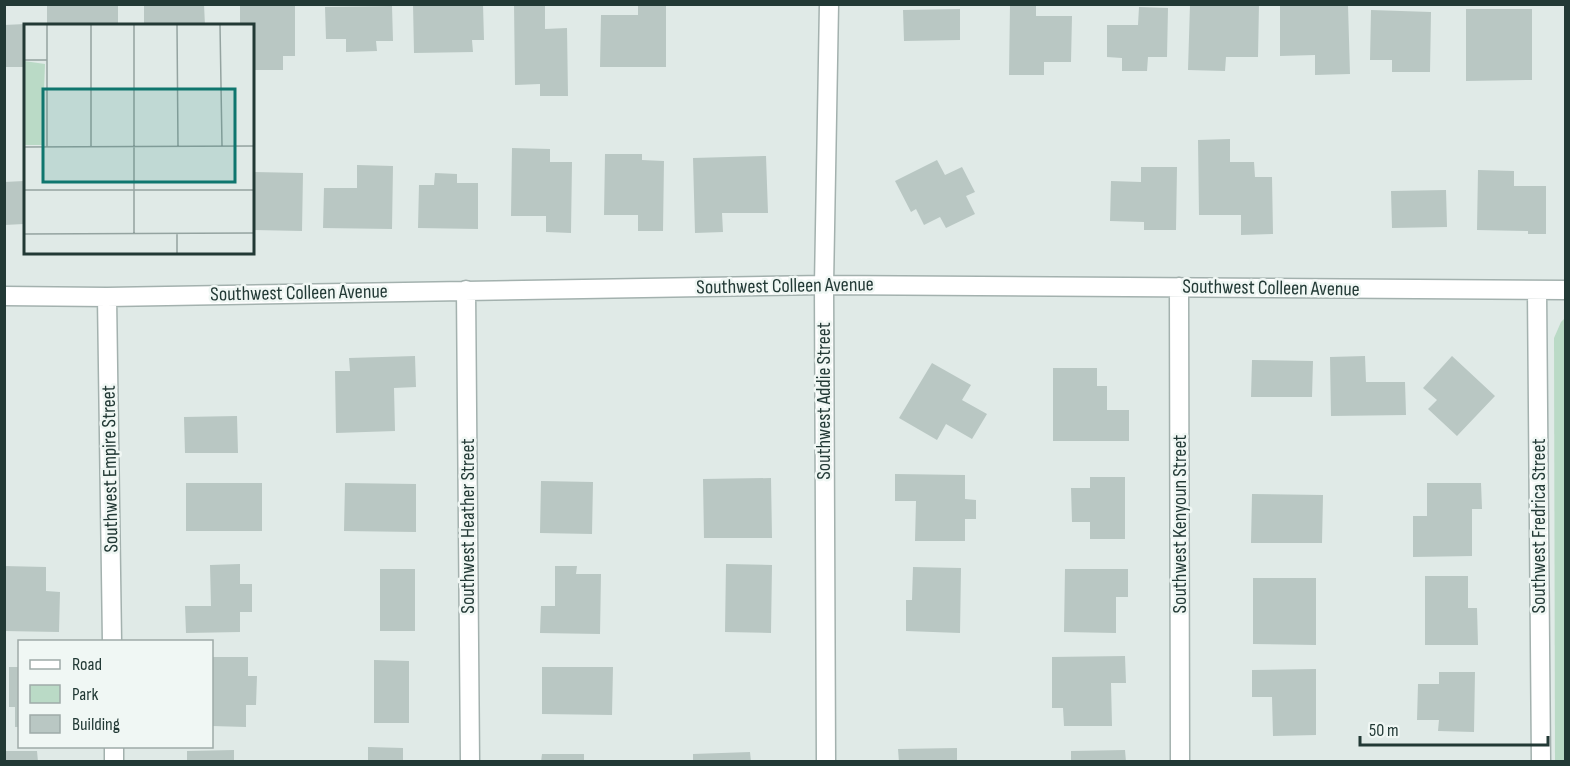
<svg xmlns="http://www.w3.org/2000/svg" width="1570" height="766" font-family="'Sofia Sans Condensed',sans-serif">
<rect width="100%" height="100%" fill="#e0eae7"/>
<path fill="#badac6" d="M1565,318L1566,761L1555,762L1554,338L1561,322Z"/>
<path fill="#b9c7c3" d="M144,4H204L205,26H144Z
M240,4H295V56H283V70H252V26H240Z
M413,4H483L484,40H472L473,52L414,53Z
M514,4H545V29L567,28L568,96H540V84L515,85Z
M638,4H666V67H600L601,15H638Z
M1010,4H1036V16H1072L1071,62H1044V75H1009Z
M1190,4H1259L1258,57H1226L1225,71L1188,70Z
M47,5H118V26H47Z
M1348,5L1350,74L1315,75V55L1280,56V6Z
M392,6L393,41H376L377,51L346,52V39H326L325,7Z
M1139,7L1168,8L1167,57H1148L1147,71H1122V58L1107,57V25H1138Z
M960,9V40L904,41L903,10Z
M1466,9H1532V80L1466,81Z
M1371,10L1431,12L1430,72H1392V60H1370Z
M25,24V67H4V25Z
M1230,139V162H1254L1255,177H1272L1273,234L1241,235V215H1199L1198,140Z
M512,148L550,149V162H572L571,233L546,232V216H511Z
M605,154H642V160L664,161L663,231H638V215H604Z
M766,156L768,213H722L723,232L695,233L693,158Z
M937,160L945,175L962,167L975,192L966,196L975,214L946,228L940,217L924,225L916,209L911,212L895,181Z
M357,165L393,166L392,229L323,228L324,188H357Z
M1141,167H1177L1176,230H1144V222L1110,221L1111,181L1141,182Z
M1478,170L1514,171V186H1546V234H1528V231L1477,230Z
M252,172L303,173L302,231L252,230Z
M435,173L457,174V183H478V229L418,228L419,185H434Z
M24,181V224L4,225V182Z
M1446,190L1447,227L1392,228L1391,191Z
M415,356L416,387L394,388L395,431L336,433L335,371H350L349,358Z
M1365,356L1366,382H1405L1406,415L1331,416L1330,357Z
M1452,356L1495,396L1457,436L1428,409L1437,400L1423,388Z
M1252,360L1313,361L1312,397H1251Z
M932,363L971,385L962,400L987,414L972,439L946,424L937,440L899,418Z
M1053,368H1097V386H1107V410H1129V441H1053Z
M237,416L238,453H185L184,417Z
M895,474L965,475V499L976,500V519H965V541H915L916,501H895Z
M1090,477H1125V539H1090V522H1072L1071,488H1090Z
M771,478L772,538H704L703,479Z
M541,481L593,482L592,534L540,533Z
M186,483H262V531H186Z
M345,483L416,484V532L344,531Z
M1427,483H1481L1482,509H1472V556L1413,557V516H1427Z
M1252,494L1323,495L1322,543H1251Z
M240,564V584H252V612H240V632L186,633L185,606H211L210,565Z
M726,564L772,565L771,633L725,632Z
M4,566L46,567V591L60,592L59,632L4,631Z
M555,566H577L576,574H601L600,634L540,633L541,606H555Z
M913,567L961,568L960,633L906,631V600H912Z
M380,569H415V631H380Z
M1065,569H1128V597H1116V633L1064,632Z
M1425,576H1468V608H1477L1478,645H1425Z
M1253,578H1316V645L1253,644Z
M1125,656L1126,683H1111L1112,726H1064L1063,708H1052V657Z
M212,657H248V676H257L256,705H246V727L212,726Z
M374,660L409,661V723H374Z
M9,667H20V727H15V707H9Z
M542,667H613L612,715L542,714Z
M1316,669V735L1273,736L1272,697H1252V670Z
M1439,672H1475L1474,732L1438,731L1439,720H1417L1418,684H1439Z
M368,747L403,748V762H368Z
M957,748V762H899L898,749Z
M234,750V762H187V751Z
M1125,750L1126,762H1071V751Z
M4,751H37L38,762H4Z
M750,752L751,762H693V754Z
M542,754H584V762H541Z"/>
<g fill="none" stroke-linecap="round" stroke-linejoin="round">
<defs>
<path id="minor" d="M1179,287L1180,762
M466,290L470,762
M1537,290L1541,762
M4,296L107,297L824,285L1566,290
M107,297L112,642
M114,746V762
M826,762L824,285L829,4"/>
</defs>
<use href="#minor" stroke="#a3b1ae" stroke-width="21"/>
<use href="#minor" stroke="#fff" stroke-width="18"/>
</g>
<g text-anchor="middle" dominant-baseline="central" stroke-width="5" stroke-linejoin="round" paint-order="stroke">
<g font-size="20" fill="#223935" stroke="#f0f7f4">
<text transform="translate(785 286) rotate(-1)">Southwest Colleen Avenue</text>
<text transform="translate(1271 288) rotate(1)">Southwest Colleen Avenue</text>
<text transform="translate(299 293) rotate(-1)">Southwest Colleen Avenue</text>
<text transform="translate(824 401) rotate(-90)">Southwest Addie Street</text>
<text transform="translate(110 469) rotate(-91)">Southwest Empire Street</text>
<text transform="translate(1180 524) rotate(-90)">Southwest Kenyoun Street</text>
<text transform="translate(468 526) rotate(-90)">Southwest Heather Street</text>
<text transform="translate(1539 526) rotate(-90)">Southwest Fredrica Street</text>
</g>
</g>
<g transform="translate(24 24)">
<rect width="230" height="230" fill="#e0eae7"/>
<path d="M0,37L21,40L18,121H0Z" fill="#badac6"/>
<path fill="none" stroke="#94a3a0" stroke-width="1.5" d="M23,1V123M67,1V123M153,1L154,123M196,1L198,122M0,36H23M0,123L230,122M0,166H230M110,209V1M153,209V229M0,210L230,209"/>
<path fill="#0f766e" fill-opacity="0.15" stroke="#0f766e" stroke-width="3" d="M19,65H211V158H19Z"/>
<rect width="230" height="230" fill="none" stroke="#223935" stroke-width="3"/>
</g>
<rect width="1570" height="766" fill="none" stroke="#223935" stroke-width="12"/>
<rect x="18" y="640" width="195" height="108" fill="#f0f7f4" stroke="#9eaba8" stroke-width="1.5"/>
<rect x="30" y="660" width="30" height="9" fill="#ffffff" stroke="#9eaba8" stroke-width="1.5"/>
<text x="72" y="670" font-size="18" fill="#223935">Road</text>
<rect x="30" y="685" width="30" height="18" fill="#badac6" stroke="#9eaba8" stroke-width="1.5"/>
<text x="72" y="700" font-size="18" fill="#223935">Park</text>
<rect x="30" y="715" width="30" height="18" fill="#b9c7c3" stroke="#9eaba8" stroke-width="1.5"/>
<text x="72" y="730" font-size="18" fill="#223935">Building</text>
<path d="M1360 736v9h188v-9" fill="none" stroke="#223935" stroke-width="3"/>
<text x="1369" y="736" font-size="18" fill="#223935" stroke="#f0f7f4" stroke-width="4.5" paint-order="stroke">50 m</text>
</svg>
